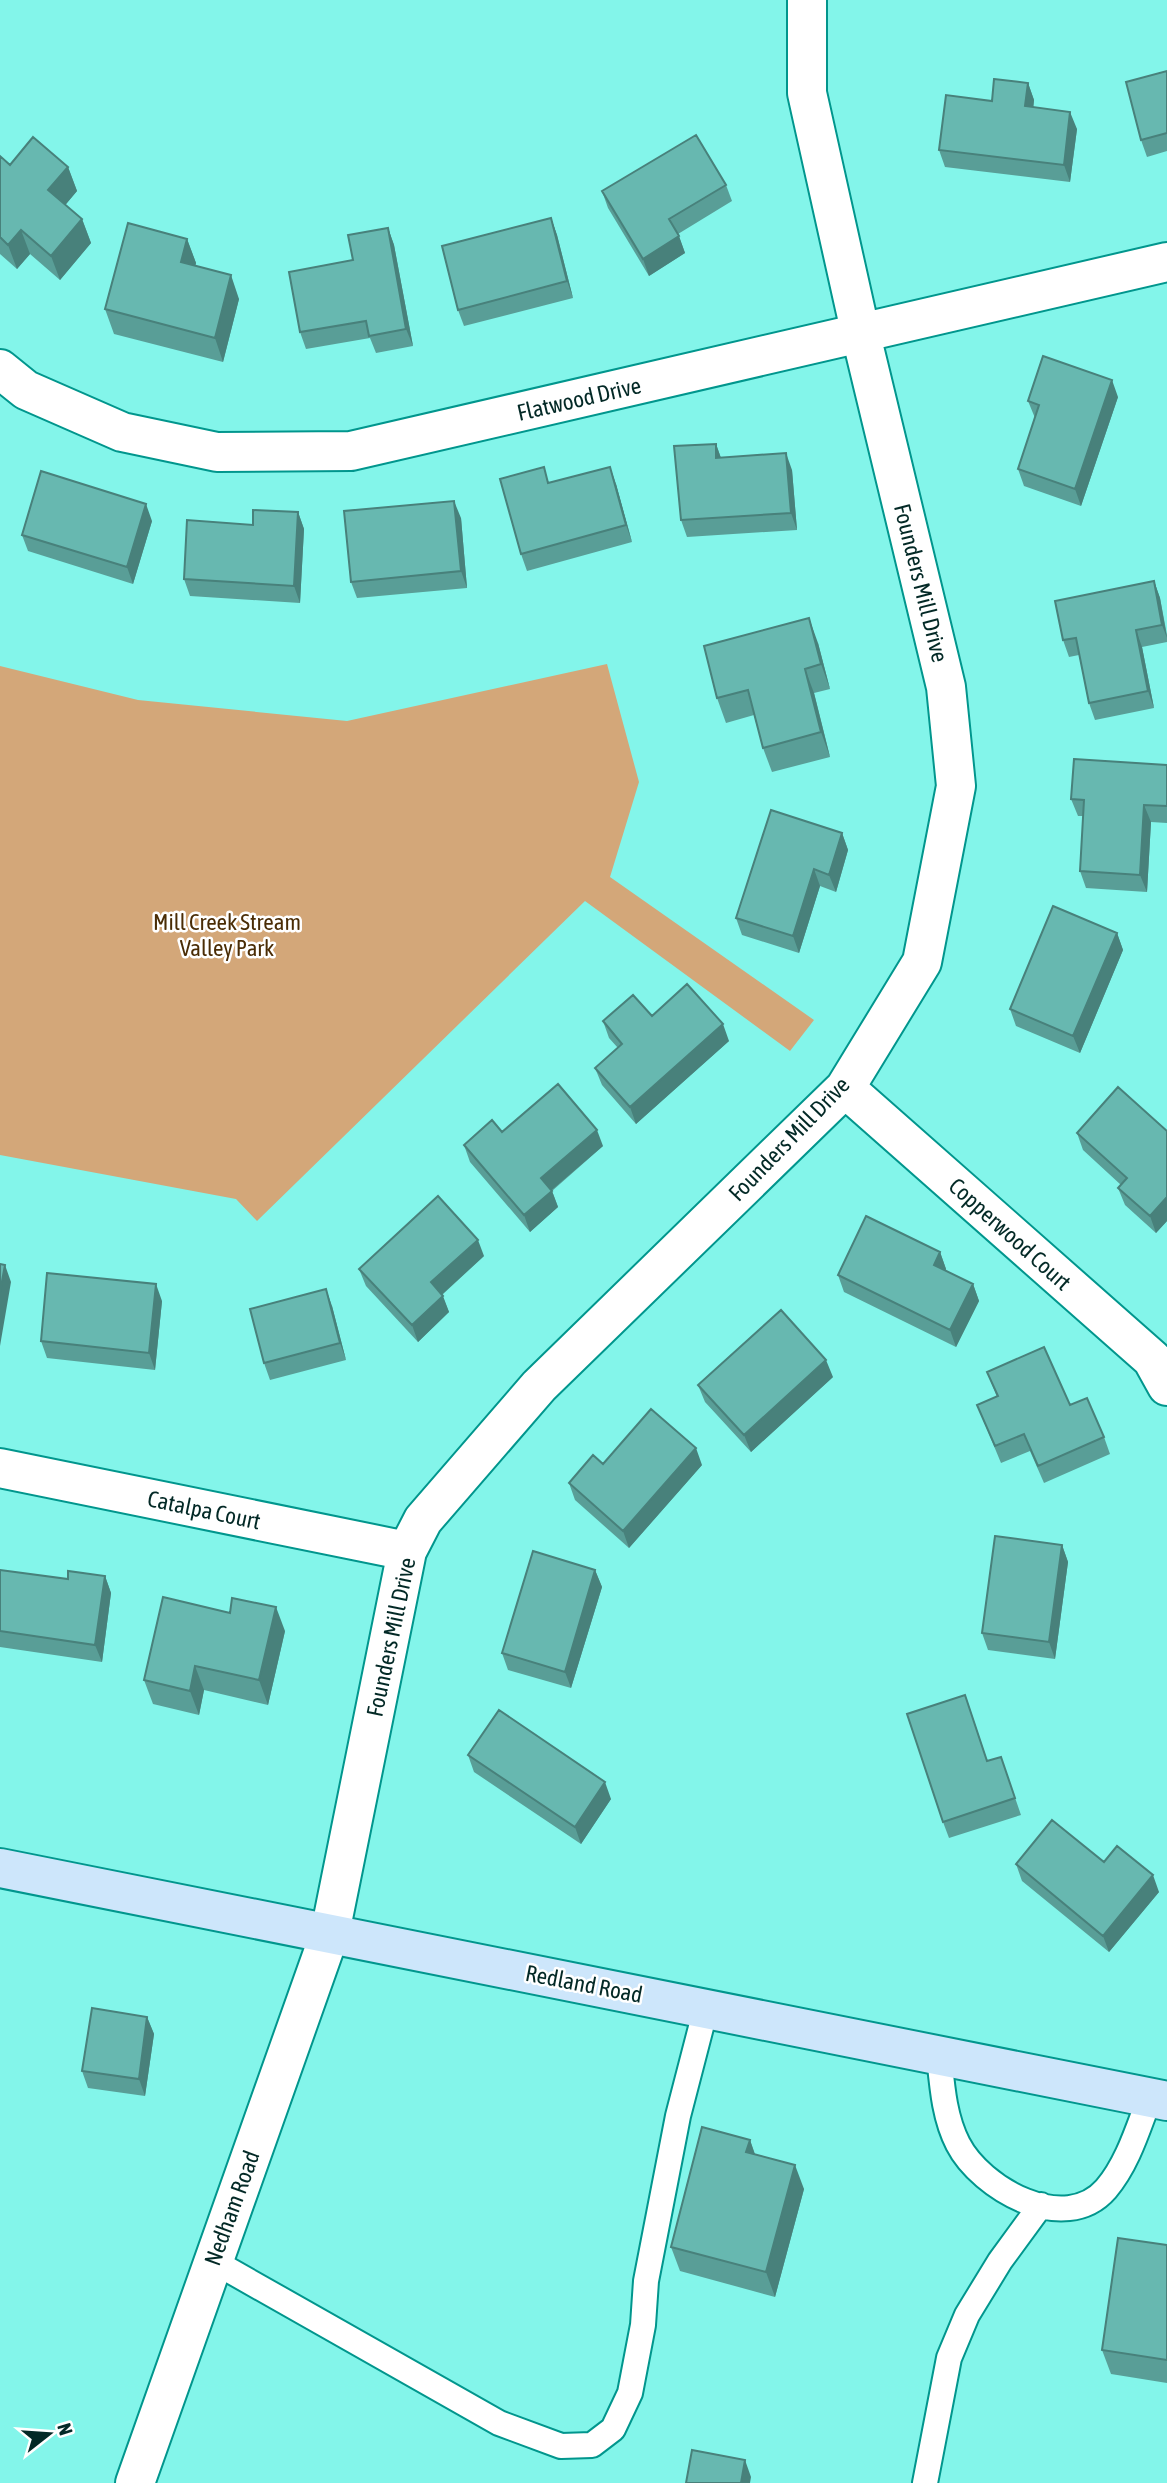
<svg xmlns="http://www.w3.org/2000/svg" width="1167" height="2483" font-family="'Asap Condensed',sans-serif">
<rect width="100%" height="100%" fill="#83f5ea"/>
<path fill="#d3a779" d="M607,664L639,782L610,877L814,1020L790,1051L585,901L257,1221L236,1199L0,1155V666L138,700L347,721Z"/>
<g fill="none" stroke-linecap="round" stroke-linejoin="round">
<defs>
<path id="service" d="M939,2055C942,2085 944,2117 958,2144C981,2189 1065,2236 1106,2189C1128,2163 1138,2128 1150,2097
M213,2261L499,2423L561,2446L592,2445L613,2429L630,2393L643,2325L646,2281L678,2116L706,2008
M925,2483L949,2358L967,2315L1000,2261L1041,2205"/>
<path id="minor" d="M0,369L26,390L122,432L217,452L351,451L1167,262
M845,1088L1152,1359L1167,1386
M0,1468L407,1551
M135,2483L330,1933L407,1551L423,1520L539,1386L845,1088L922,962L956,786L946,687L861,335L807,93V0"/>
<path id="secondary" d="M0,1868L1167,2101"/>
</defs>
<use href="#service" stroke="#01968d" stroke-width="28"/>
<use href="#minor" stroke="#01968d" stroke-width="42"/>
<use href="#secondary" stroke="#01968d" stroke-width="42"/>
<use href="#service" stroke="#fff" stroke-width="24"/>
<use href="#minor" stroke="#fff" stroke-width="38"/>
<use href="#secondary" stroke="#cde6fb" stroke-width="38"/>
</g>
<path fill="#599e97" d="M1167,71V151L1147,157L1141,140Z
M1028,83L1034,100L1033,107L1077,129L1070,182L945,167L939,150L992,101Z
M0,156L10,165L68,167L77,191L65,205L82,219L91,243L60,280L30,254L17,269L0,254Z
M726,185L732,201L678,234L685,253L649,276L608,208L602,191Z
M551,218L557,235L573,298L464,326L458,310Z
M388,228L394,245L413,346L376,353L370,338L306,349L300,332L353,260Z
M187,239L196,263L195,266L239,299L223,362L114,334L105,309Z
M1118,397L1081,506L1024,486L1018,469L1035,418L1028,401Z
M716,444L721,458L792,470L797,530L687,537L681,520Z
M549,483L616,484L632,542L527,571L521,554Z
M298,512L304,529L300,603L190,596L184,579L253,525Z
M461,518L467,588L357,598L351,582Z
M152,521L133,584L28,551L22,535Z
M1154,581L1160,598L1167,635V642L1142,647L1154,708L1095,720L1089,703L1079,655L1069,657L1063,640Z
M818,643L830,689L814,693L830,757L772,772L763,748L754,715L726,723L717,698Z
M1167,765V823L1151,822L1147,892L1086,888L1080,871L1083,816H1078L1071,799Z
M842,833L848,850L836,892L820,886L799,953L742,935L736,918Z
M1117,933L1123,950L1080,1053L1016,1026L1010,1009Z
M652,1016L729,1041L636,1124L602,1085L595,1068L618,1048L609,1038L603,1021Z
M1167,1131V1221L1156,1233L1125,1205L1118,1188L1121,1185L1083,1150L1077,1133Z
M502,1132L603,1146L552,1191L558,1207L530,1232L470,1162L464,1145Z
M940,1252L946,1269L945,1271L973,1284L979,1301L956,1347L844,1292L838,1275Z
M484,1256L442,1295L449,1312L418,1342L366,1286L359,1269Z
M162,1301L155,1370L47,1358L41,1341Z
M332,1306L346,1360L270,1380L264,1363Z
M987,1372L1070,1405L1104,1437L1110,1454L1044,1483L1030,1451L1001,1463L977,1405L997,1397Z
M833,1377L751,1452L705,1402L698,1385Z
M702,1465L629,1548L575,1500L569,1483Z
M1062,1545L1068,1562L1055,1659L988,1650L982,1633Z
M0,1570L68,1579L105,1576L111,1593L102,1662L0,1647Z
M595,1570L602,1587L571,1688L508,1670L502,1653Z
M285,1631L268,1705L204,1690L199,1715L153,1704L144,1680Z
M468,1755L611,1799L581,1844L474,1772Z
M1001,1757L1021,1815L949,1838L943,1822L988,1761Z
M1104,1862L1159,1892L1109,1952L1022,1881L1016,1864Z
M147,2017L154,2034L145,2096L88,2088L82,2071Z
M750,2140L755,2154L804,2189L775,2297L680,2271L671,2247Z
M1167,2245V2383L1111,2374L1102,2350Z"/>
<path fill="#48817b" d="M1028,83L1034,100L1032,123L1025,106Z
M1070,112L1077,129L1070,182L1064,165Z
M68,167L77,191L57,215L48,190Z
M551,218L557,235L573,298L567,281Z
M82,219L91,243L60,280L51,256Z
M388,228L394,245L413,346L406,329Z
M21,230L30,254L17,269L8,245Z
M679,236L685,253L649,276L643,259Z
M187,239L196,263L190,287L181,262Z
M231,275L239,299L223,362L215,338Z
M1112,380L1118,397L1081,506L1075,489Z
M716,444L722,461L716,458Z
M786,453L792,470L797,530L791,513Z
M610,467L616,484L632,542L626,525Z
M454,501L461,518L467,588L461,571Z
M146,504L152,521L133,584L127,567Z
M298,512L304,529L300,603L294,586Z
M1154,581L1160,598L1167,638L1162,625Z
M809,618L818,643L830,689L821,664Z
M1136,630L1142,647L1154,708L1148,691Z
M805,669L814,693L830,757L821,732Z
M1144,805L1151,822L1147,892L1140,875Z
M842,833L848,850L836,892L829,875Z
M814,869L820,886L799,953L793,936Z
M1117,933L1123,950L1080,1053L1073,1036Z
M723,1024L729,1041L636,1124L630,1107Z
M597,1130L603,1146L547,1194L541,1178Z
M552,1191L558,1207L530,1232L524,1215Z
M1167,1197V1221L1156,1233L1150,1216Z
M478,1240L484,1256L437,1299L431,1282Z
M940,1252L946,1269L940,1282L934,1265Z
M5,1265L11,1282L0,1346V1292Z
M156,1284L162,1301L155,1370L149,1353Z
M973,1284L979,1301L956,1347L950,1330Z
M326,1289L332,1306L346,1360L340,1343Z
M443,1296L449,1312L418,1342L412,1325Z
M826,1360L833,1377L751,1452L744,1435Z
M696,1448L702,1465L629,1548L623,1531Z
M1062,1545L1068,1562L1055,1659L1049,1642Z
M595,1570L602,1587L571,1688L565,1672Z
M105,1576L111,1593L102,1662L95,1645Z
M276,1607L285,1631L268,1705L259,1680Z
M195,1666L204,1690L199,1715L190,1691Z
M605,1782L611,1799L581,1844L575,1827Z
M1153,1875L1159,1892L1109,1952L1103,1936Z
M147,2017L154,2034L145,2096L139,2079Z
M750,2140L758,2164L746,2152Z
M795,2165L804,2189L775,2297L766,2272Z
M745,2460L751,2477L750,2483H741Z"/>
<path fill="#67b8b0" stroke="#48817b" stroke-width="2" d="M1167,71V133L1141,140L1126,82Z
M994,79L1028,83L1025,106L1070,112L1064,165L939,150L946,95L992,101Z
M696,135L726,185L669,219L679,236L643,259L602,191Z
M33,137L68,167L48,190L82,219L51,256L21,230L8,245L0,237V156L10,165Z
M551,218L567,281L458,310L442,246Z
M128,223L187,239L181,262L231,275L215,338L105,309Z
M388,228L406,329L369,336L366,321L300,332L289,272L353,260L348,235Z
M1043,356L1112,380L1075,489L1018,469L1039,405L1028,401Z
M716,444V458L786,453L791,513L681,520L674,446Z
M544,467L548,483L610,467L626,525L521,554L500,479Z
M41,471L146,504L127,567L22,535Z
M454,501L461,571L351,582L344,511Z
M253,510L298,512L294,586L184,579L187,520L253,525Z
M1154,581L1162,625L1136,630L1148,691L1089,703L1076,638L1063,640L1055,601Z
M809,618L821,664L805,669L821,732L763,748L748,690L717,698L704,646Z
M1074,759L1167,765V806L1144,805L1140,875L1080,871L1084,800L1071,799Z
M771,810L842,833L829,875L814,869L793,936L736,918Z
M1053,906L1117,933L1073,1036L1010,1009Z
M687,984L723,1024L630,1107L595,1068L622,1044L603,1021L633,995L652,1016Z
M558,1084L597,1130L541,1178L552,1191L524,1215L464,1145L492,1120L502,1132Z
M1118,1087L1167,1131V1197L1150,1216L1118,1188L1127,1178L1077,1133Z
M438,1196L478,1240L431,1282L443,1296L412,1325L359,1269Z
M866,1216L940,1252L934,1265L973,1284L950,1330L838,1275Z
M0,1264L5,1265L0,1292Z
M47,1273L156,1284L149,1353L41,1341Z
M326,1289L340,1343L264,1363L250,1309Z
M781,1310L826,1360L744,1435L698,1385Z
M1044,1347L1070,1405L1087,1398L1104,1437L1038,1466L1024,1434L995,1446L977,1405L998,1396L987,1372Z
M651,1409L696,1448L623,1531L569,1483L593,1455L603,1464Z
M995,1536L1062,1545L1049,1642L982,1633Z
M533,1551L595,1570L565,1672L502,1653Z
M0,1570L68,1579V1571L105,1576L95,1645L0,1631Z
M163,1597L230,1613L232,1598L276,1607L259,1680L195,1666L190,1691L144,1680Z
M965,1695L987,1761L1001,1757L1015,1798L943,1822L907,1714Z
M499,1710L605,1782L575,1827L468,1755Z
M1052,1820L1104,1862L1117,1846L1153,1875L1103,1936L1016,1864Z
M92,2008L147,2017L139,2079L82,2071Z
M702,2127L750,2140L746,2152L795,2165L766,2272L671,2247Z
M1118,2238L1167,2245V2360L1102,2350Z
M692,2450L745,2460L741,2483H686Z"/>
<g text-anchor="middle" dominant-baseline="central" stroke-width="5" stroke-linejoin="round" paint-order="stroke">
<g font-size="23" fill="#032926" stroke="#fff">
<text transform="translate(579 399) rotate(-13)">Flatwood Drive</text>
<text transform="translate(921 583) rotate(76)">Founders Mill Drive</text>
<text transform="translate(789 1139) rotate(-46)">Founders Mill Drive</text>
<text transform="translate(1010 1234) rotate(42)">Copperwood Court</text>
<text transform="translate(204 1510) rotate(12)">Catalpa Court</text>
<text transform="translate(391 1637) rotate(-78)">Founders Mill Drive</text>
<text transform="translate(584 1984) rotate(11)">Redland Road</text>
<text transform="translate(232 2208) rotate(-70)">Nedham Road</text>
</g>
<g font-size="23" fill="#4a2c05" stroke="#fff">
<text x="227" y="922">Mill Creek Stream<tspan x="227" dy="26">Valley Park</tspan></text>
</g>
</g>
<g transform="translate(49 2434) rotate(73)" stroke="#ffffff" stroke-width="5" paint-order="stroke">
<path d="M0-5L12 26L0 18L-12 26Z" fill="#032926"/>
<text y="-10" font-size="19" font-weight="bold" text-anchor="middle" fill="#032926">N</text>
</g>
</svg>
